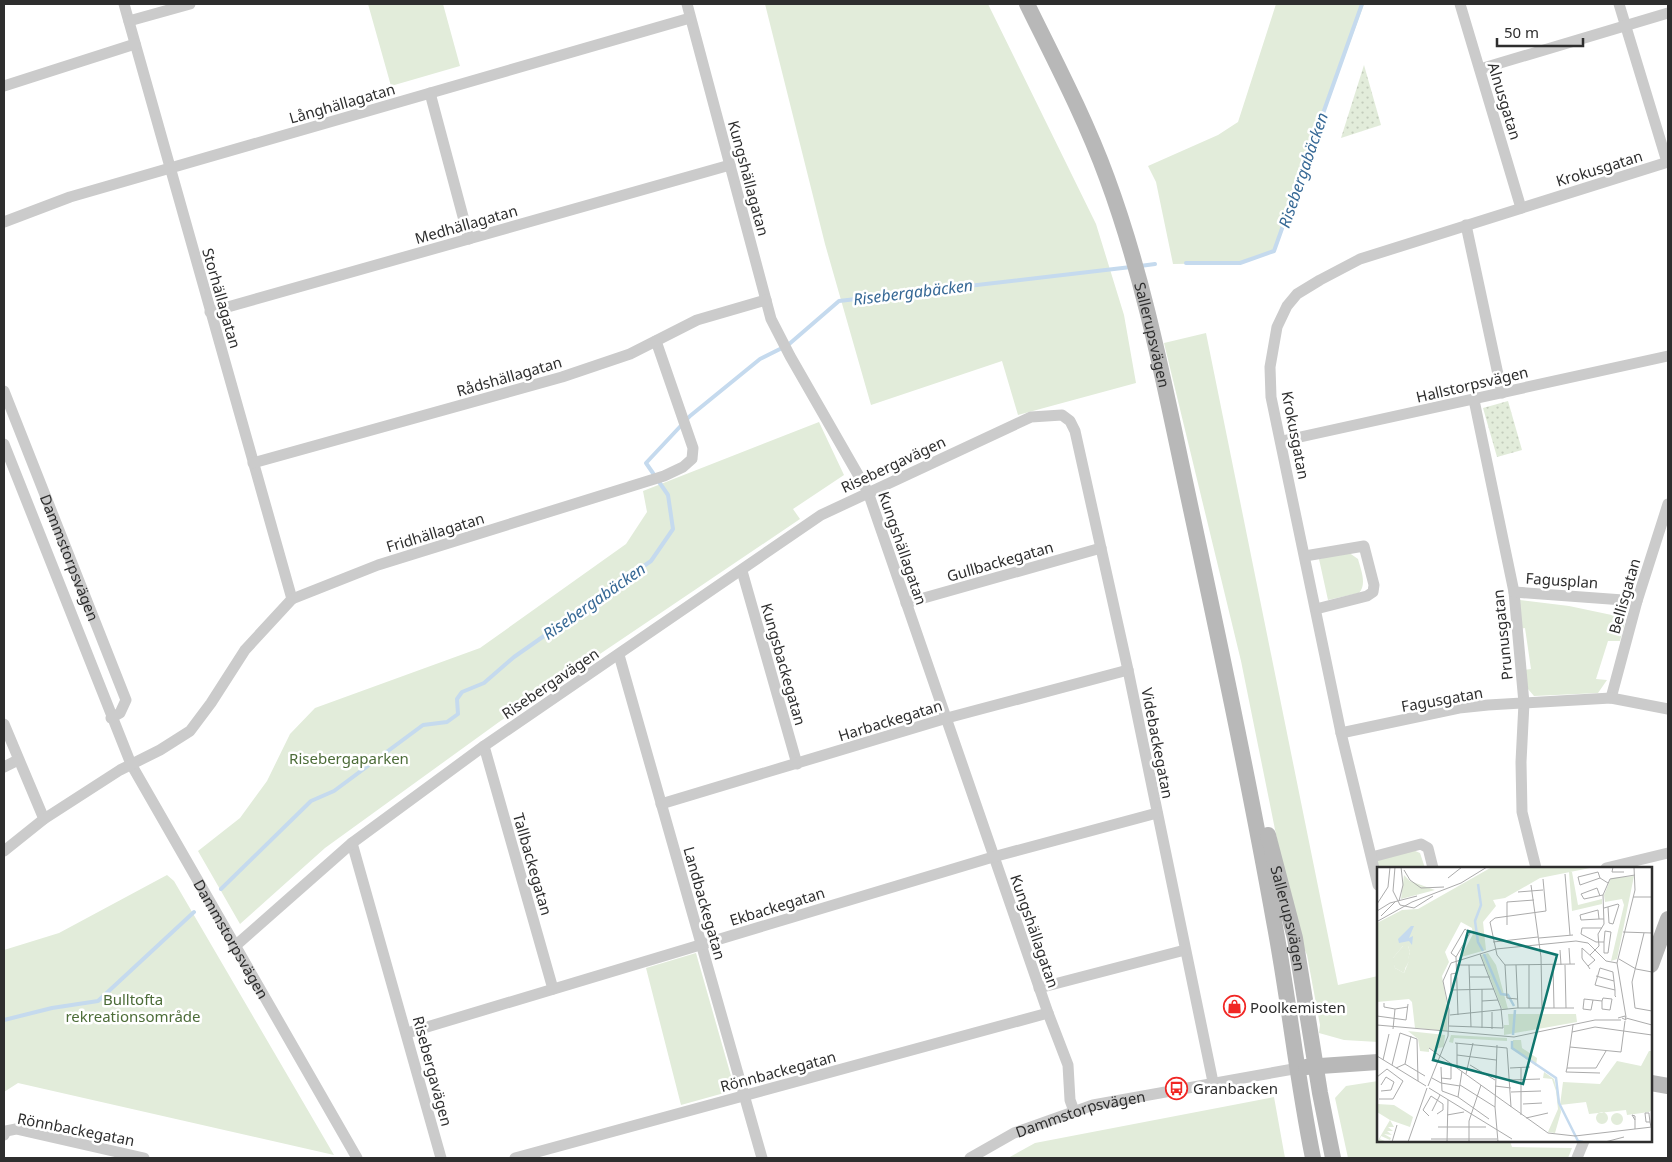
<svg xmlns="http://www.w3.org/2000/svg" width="1672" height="1162" font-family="'Noto Sans',sans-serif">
<defs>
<pattern id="grass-dots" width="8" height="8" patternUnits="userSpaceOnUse" patternTransform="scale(1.25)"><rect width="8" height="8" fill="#e2ecda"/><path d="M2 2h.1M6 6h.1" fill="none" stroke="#c2cbbb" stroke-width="1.8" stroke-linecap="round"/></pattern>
</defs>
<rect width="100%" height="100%" fill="#fff"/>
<path fill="url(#grass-dots)" d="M1364,65L1381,125L1341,138Z
M1508,401L1522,450L1497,457L1483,408Z"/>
<path fill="#e2ecda" d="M368,4H443L460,66L391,86Z
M765,4H988L1096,224L1124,315L1136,383L1018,415L1002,361L871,405L825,244Z
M1276,4H1364L1274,251L1240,263L1173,264L1156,182L1148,166L1218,135L1238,122Z
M1206,333L1338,985L1378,976V1042L1344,1040L1319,1033L1320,1025L1307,955L1300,939L1284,874L1241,661L1164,343Z
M819,422L844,475L793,509L800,519L499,722L325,848L240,924L198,851L240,818L267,781L290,734L315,708L480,648L626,544L647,512L643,491Z
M1348,552L1358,559C1361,570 1367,584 1359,593L1328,600L1319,559Z
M1520,600L1569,606L1626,618L1620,641H1608L1596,679L1607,680L1598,693L1534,696L1528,689L1524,670L1531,669L1525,628L1519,629Z
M1413,850L1420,853L1425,868H1385L1384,866L1376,867V860Z
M167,875L174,881L334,1155L18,1083L4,1092V950L59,933Z
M696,953L735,1090L681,1105L646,968Z
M1378,1081V1141H1510L1512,1147L1572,1148L1568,1158H1348L1335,1098L1346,1086Z
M1274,1097L1285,1158H1008L1035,1143Z"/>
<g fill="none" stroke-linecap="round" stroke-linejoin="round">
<path stroke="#c5daee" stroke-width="4" d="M1186,263H1240L1274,251L1362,4
M1140,266L1155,264
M221,889L311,801L334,791L423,725L447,722L458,714L457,699L462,692L484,683L514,657L651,561L673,529L668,495L646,463L690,416L760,359L788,345L839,301L1131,267
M4,1020L52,1008L98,1001L194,912"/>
<g stroke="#cbcbcb" stroke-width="11">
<path d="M124,4L292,599"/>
<path d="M687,4L771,319L790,356L868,492L1048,1013L1068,1065L1070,1100L1074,1111"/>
<path d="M1460,4L1521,208"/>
<path d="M1619,4L1667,162"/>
<path d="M129,21L190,4"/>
<path d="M1480,69L1668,13"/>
<path d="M4,86L135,44"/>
<path d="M430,93L469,239"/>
<path d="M4,222L70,197L690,18"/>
<path d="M1466,225L1502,393"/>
<path d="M210,312L730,165"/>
<path id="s1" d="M4,391L126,700L120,713L111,718"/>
<path d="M1474,400L1514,592L1524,703L1521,762L1522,812L1536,868"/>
<path d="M1282,441L1668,356"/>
<path id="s2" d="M4,444L131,764L357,1158"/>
<path d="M253,463L562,377L630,354L697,320L766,300"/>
<path d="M1305,556L1364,546L1374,585L1373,592L1367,596L1316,609"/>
<path d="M742,571L797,764"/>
<path d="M1514,592L1637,601"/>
<path d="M906,603L1101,548"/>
<path d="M619,655L762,1158"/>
<path d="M1611,698L1637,601L1668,504"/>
<path d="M4,724L44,819"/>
<path d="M1341,733L1459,708L1488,705L1611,698L1668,709"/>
<path d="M484,746L553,989"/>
<path d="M4,767L18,760"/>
<path d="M661,804L947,718L1128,670"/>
<path d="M352,843L441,1158"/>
<path d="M4,851L44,819L120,770L160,750L190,731L211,703L245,650L292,599L378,565L664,476L683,467L692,459L693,448L656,341"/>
<path d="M1372,857L1421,844L1428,848L1433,868"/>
<path d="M1606,868L1668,853"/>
<path d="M1378,885L1341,733L1271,397L1270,367L1277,327L1287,306L1297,294L1320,280L1360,259L1668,162"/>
<path d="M234,947L352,843L484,746L821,515L1031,417L1062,415L1070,421L1075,431L1128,670L1213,1082"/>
<path d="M1039,988L1185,950"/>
<path d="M407,1033L993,857L1157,813"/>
<path d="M4,1135L6,1131L16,1129L144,1158"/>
<path d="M515,1158L1048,1013"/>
<path id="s3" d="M970,1158L1014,1133L1093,1105L1299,1068"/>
<path d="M1577,1158L1584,1141"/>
</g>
<g stroke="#b8b8b8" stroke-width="16">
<path id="s4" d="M1027,4C1055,61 1085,118 1107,178C1144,278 1164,383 1186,486C1217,631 1248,776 1274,921C1289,1000 1297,1080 1313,1158"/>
<path id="s5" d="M1268,835L1295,938L1320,1093L1333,1158"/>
<path d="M1651,965L1668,919"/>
<path d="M1306,1067L1378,1062"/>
<path d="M1651,1083L1668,1086"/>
</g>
</g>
<defs>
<symbol id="shop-ring" viewBox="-11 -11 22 22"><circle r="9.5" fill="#fff" stroke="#f12724" stroke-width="1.5"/><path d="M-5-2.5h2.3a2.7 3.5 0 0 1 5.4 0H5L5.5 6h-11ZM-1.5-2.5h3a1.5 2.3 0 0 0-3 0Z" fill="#f12724"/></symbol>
<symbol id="bus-ring" viewBox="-11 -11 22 22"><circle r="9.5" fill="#fff" stroke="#f12724" stroke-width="1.5"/><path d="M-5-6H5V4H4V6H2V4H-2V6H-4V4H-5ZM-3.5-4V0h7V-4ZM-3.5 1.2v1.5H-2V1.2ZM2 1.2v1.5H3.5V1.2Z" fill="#f12724"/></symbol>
</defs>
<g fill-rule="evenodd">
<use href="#shop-ring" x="1222" y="994" width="25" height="25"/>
<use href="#bus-ring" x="1164" y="1076" width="25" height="25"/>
</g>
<g text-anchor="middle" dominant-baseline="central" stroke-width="5" stroke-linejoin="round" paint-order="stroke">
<g font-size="15" fill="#2e2e2e" stroke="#fff">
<text transform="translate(1505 101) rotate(73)">Alnusgatan</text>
<text transform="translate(342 103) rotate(-16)">Långhällagatan</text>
<text transform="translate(1599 168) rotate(-17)">Krokusgatan</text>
<text transform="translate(749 178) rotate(75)">Kungshällagatan</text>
<text transform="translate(466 224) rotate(-16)">Medhällagatan</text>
<text transform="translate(222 298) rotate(74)">Storhällagatan</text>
<text stroke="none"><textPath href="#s4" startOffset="355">Sallerupsvägen</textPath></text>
<text transform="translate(509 376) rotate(-16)">Rådshällagatan</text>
<text transform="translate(1472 384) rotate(-13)">Hallstorpsvägen</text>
<text transform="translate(1296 435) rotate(79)">Krokusgatan</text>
<text transform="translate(893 464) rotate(-25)">Risebergavägen</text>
<text transform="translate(435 532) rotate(-17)">Fridhällagatan</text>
<text transform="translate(903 548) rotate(71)">Kungshällagatan</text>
<text stroke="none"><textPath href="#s1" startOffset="179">Dammstorpsvägen</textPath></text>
<text transform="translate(1000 561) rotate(-16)">Gullbackegatan</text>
<text transform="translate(1562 580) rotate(4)">Fagusplan</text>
<text transform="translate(1624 596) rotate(-74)">Bellisgatan</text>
<text transform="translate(1502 635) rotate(-96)">Prunusgatan</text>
<text transform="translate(784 664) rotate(74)">Kungsbackegatan</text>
<text transform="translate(550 683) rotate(-34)">Risebergavägen</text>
<text transform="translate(1442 699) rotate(-10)">Fagusgatan</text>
<text transform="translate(890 720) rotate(-17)">Harbackegatan</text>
<text transform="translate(1158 743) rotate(79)">Videbackegatan</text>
<text transform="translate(533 864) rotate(74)">Tallbackegatan</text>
<text transform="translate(705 903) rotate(74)">Landbackegatan</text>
<text transform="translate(777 906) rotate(-17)">Ekbackegatan</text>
<text stroke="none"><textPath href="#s5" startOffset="86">Sallerupsvägen</textPath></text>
<text transform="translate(1035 931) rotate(71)">Kungshällagatan</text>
<text stroke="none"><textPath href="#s2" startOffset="546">Dammstorpsvägen</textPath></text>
<text transform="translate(433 1071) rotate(75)">Risebergavägen</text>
<text transform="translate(778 1071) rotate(-15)">Rönnbackegatan</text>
<text stroke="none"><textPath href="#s3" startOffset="120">Dammstorpsvägen</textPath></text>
<text transform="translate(76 1129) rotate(11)">Rönnbackegatan</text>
</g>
<g font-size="15" fill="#4c6c38" stroke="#fff">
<text x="349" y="758">Risebergaparken</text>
<text x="133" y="999">Bulltofta<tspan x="133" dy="17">rekreationsområde</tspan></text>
</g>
<g font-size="15" fill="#2e2e2e" stroke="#fff" text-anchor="start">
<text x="1250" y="1007">Poolkemisten</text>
<text x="1193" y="1088">Granbacken</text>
</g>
<g font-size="16" font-style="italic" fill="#366895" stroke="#fff">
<text transform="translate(1303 170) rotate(-71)">Risebergabäcken</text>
<text transform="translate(913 292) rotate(-7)">Risebergabäcken</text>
<text transform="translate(594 601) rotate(-35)">Risebergabäcken</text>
</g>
</g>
<g transform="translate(1377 867)">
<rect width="275" height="275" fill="#fff"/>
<path d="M192,5H195L201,38L225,32V37L195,44ZM27,8L33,14L58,23L24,32ZM167,205L177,212L183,237L184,245L178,266L171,265L181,242L179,224L175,212L166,211ZM13,253L17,260H11L16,264H10L15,268L7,267L14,271L13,273L4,269L3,272L10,275H0Z" fill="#e2ecda"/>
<path d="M26,79H31L33,85L27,106L18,101L15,92Z" fill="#e2ecda"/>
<path d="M115,0H218L163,11L128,31L116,33L119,39L106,55L109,83L84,90L96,67L95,61L84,55L68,85L72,95L65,109L71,144L70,164L38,161L35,135L32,132L0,135V56L25,43L41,42ZM26,79H31L33,85L31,92L32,85L27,82L22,84V100H29L32,94L27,106L18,101L16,91ZM257,9L240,92L234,94L247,38L245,32L228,35L227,28L234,11ZM111,86L119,98L131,142L126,143L124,139L104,88ZM131,147H199L200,155L127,168V158H132ZM31,164L68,168L67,180L61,181L59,185L52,181V185L43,184L41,172ZM74,168L130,171V174L77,171L76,176L72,175ZM136,173H144L145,181L160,191L159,199L135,181ZM272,184H275V243L272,245L250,248L249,243L212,247L209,235L183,238L186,215L223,217L240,194L264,199ZM0,233V237L17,238L36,250L33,260L13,253L0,245ZM219 251a6 6 0 1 1 12 0a6 6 0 1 1-12 0ZM234 252a6 6 0 1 1 12 0a6 6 0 1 1-12 0Z" fill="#e2ecda" fill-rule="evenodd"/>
<path d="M66,142L65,159L47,158L49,143Z" fill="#e2ecda"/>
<path d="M34,59H37L32,71L36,69L35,78L32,74L22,76L21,72Z" fill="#c5daee"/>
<path fill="none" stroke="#c5daee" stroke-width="2.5" d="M101,17L104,38L98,54L101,75L106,84M107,87L124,127L131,128L137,139M136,168L138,143M135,174V181L179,211L182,236L201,274L206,275"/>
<path fill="none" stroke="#ababab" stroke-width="1" d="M18,0L16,24L23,38L37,41L56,29M236,0L235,5H247M27,3L33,13L44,21L67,20M188,7L193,68M71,11L85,0M223,11L221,5L201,10L203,18L223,11L231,16M154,18L164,90L165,141M141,25L166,23M223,29L220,21L204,27L207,32L226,28M256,30H275M22,34L26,18L24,0M0,37L11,20L13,0M227,41L241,37L242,38L236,57L232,56L231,40M0,44L13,36L40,29M4,49L18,35M222,52L221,43L203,48L204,53L222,52H227M1,54L35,35L84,16L110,0M130,58V35L157,33M225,61H205L204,67L219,75H227V86H231L234,65L228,64L227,75M246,65L275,66M267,66L255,115L258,141L275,144M162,71L196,68M116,75L161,70M192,81L193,97M183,83L184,98M213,88L222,79L221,67L227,57L226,28L233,12L258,8M79,90L74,86L88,62L93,66L79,90L81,148M242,92L259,102L275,105M80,98H108M92,98L94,160M128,98L198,97M139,98L141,141M152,98V141M176,98L177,141M188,98L189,141M211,99L218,93L205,81V91L206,93L211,99L213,102M80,106L74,107V123L117,122M219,109L237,114M93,110H113M105,122V161M238,123L218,118L223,101L236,105V106L237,114L238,123V129L239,130M140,132L130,131L128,98L120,88L113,55L118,51L169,44L166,12M216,133L214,143L206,142L207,133V132L225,134L226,131L235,132L233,143L225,142V134M105,134L121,133M7,136V140L18,142M115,145V162M73,148L140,141H197M0,149L29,153L31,137M249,150L240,96L258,23L257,0M241,151L248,149L249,153L245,151M249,151L275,158M0,158L137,170L218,153H244M196,158L190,201H219L229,184M72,159L126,161L124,141L103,87M16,162L18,142L31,140M195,165L218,160L275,168M78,176L130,181L134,240M120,178L118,240L121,275M193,180L244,185L248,154M52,181L171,266L198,269L275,260M80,188L119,193M0,189L49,219M6,193L12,167M28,197L48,209M15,198L23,166L40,172L41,214M93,198L118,213M64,200L65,224L81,230L112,252M80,200V176M19,201L28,197L34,169M133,201L153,200M190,201L189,205L223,206M89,207L96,176M0,210L10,202L26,214L16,232H2M55,211L64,216L83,219M64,211L74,212V197M133,213L163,212M83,218L118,240M51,219L71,169L72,143L66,114L74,96L119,82L199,74L211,76L229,94L240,96M118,219L134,221M52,221L135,272M4,224L14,223L17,215L9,210L4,218M134,225L164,224M81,230L85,204M146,237L165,236M55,244L63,228M70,248L87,245M144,248V201M52,249L46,243L54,229L66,237V243L60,247M149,251L171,246M273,255H269L268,246H272V247L273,255L274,260M61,260H109M258,262V249L255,248L258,253M54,272H120M15,275L20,258M31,275L50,221M70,275L71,233M92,275V254L104,218M228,275L247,270"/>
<path fill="#0f766e" fill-opacity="0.15" stroke="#0f766e" stroke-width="2.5" d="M91,64L180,88L146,217L56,193Z"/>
<rect width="275" height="275" fill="none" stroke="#2e2e2e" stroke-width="2.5"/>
</g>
<rect width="1672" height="1162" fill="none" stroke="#2e2e2e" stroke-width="10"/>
<path d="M1497 38v8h86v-8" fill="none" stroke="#2e2e2e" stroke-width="2.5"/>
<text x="1504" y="38" font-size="15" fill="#2e2e2e" stroke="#ffffff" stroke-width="4" paint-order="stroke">50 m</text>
</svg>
